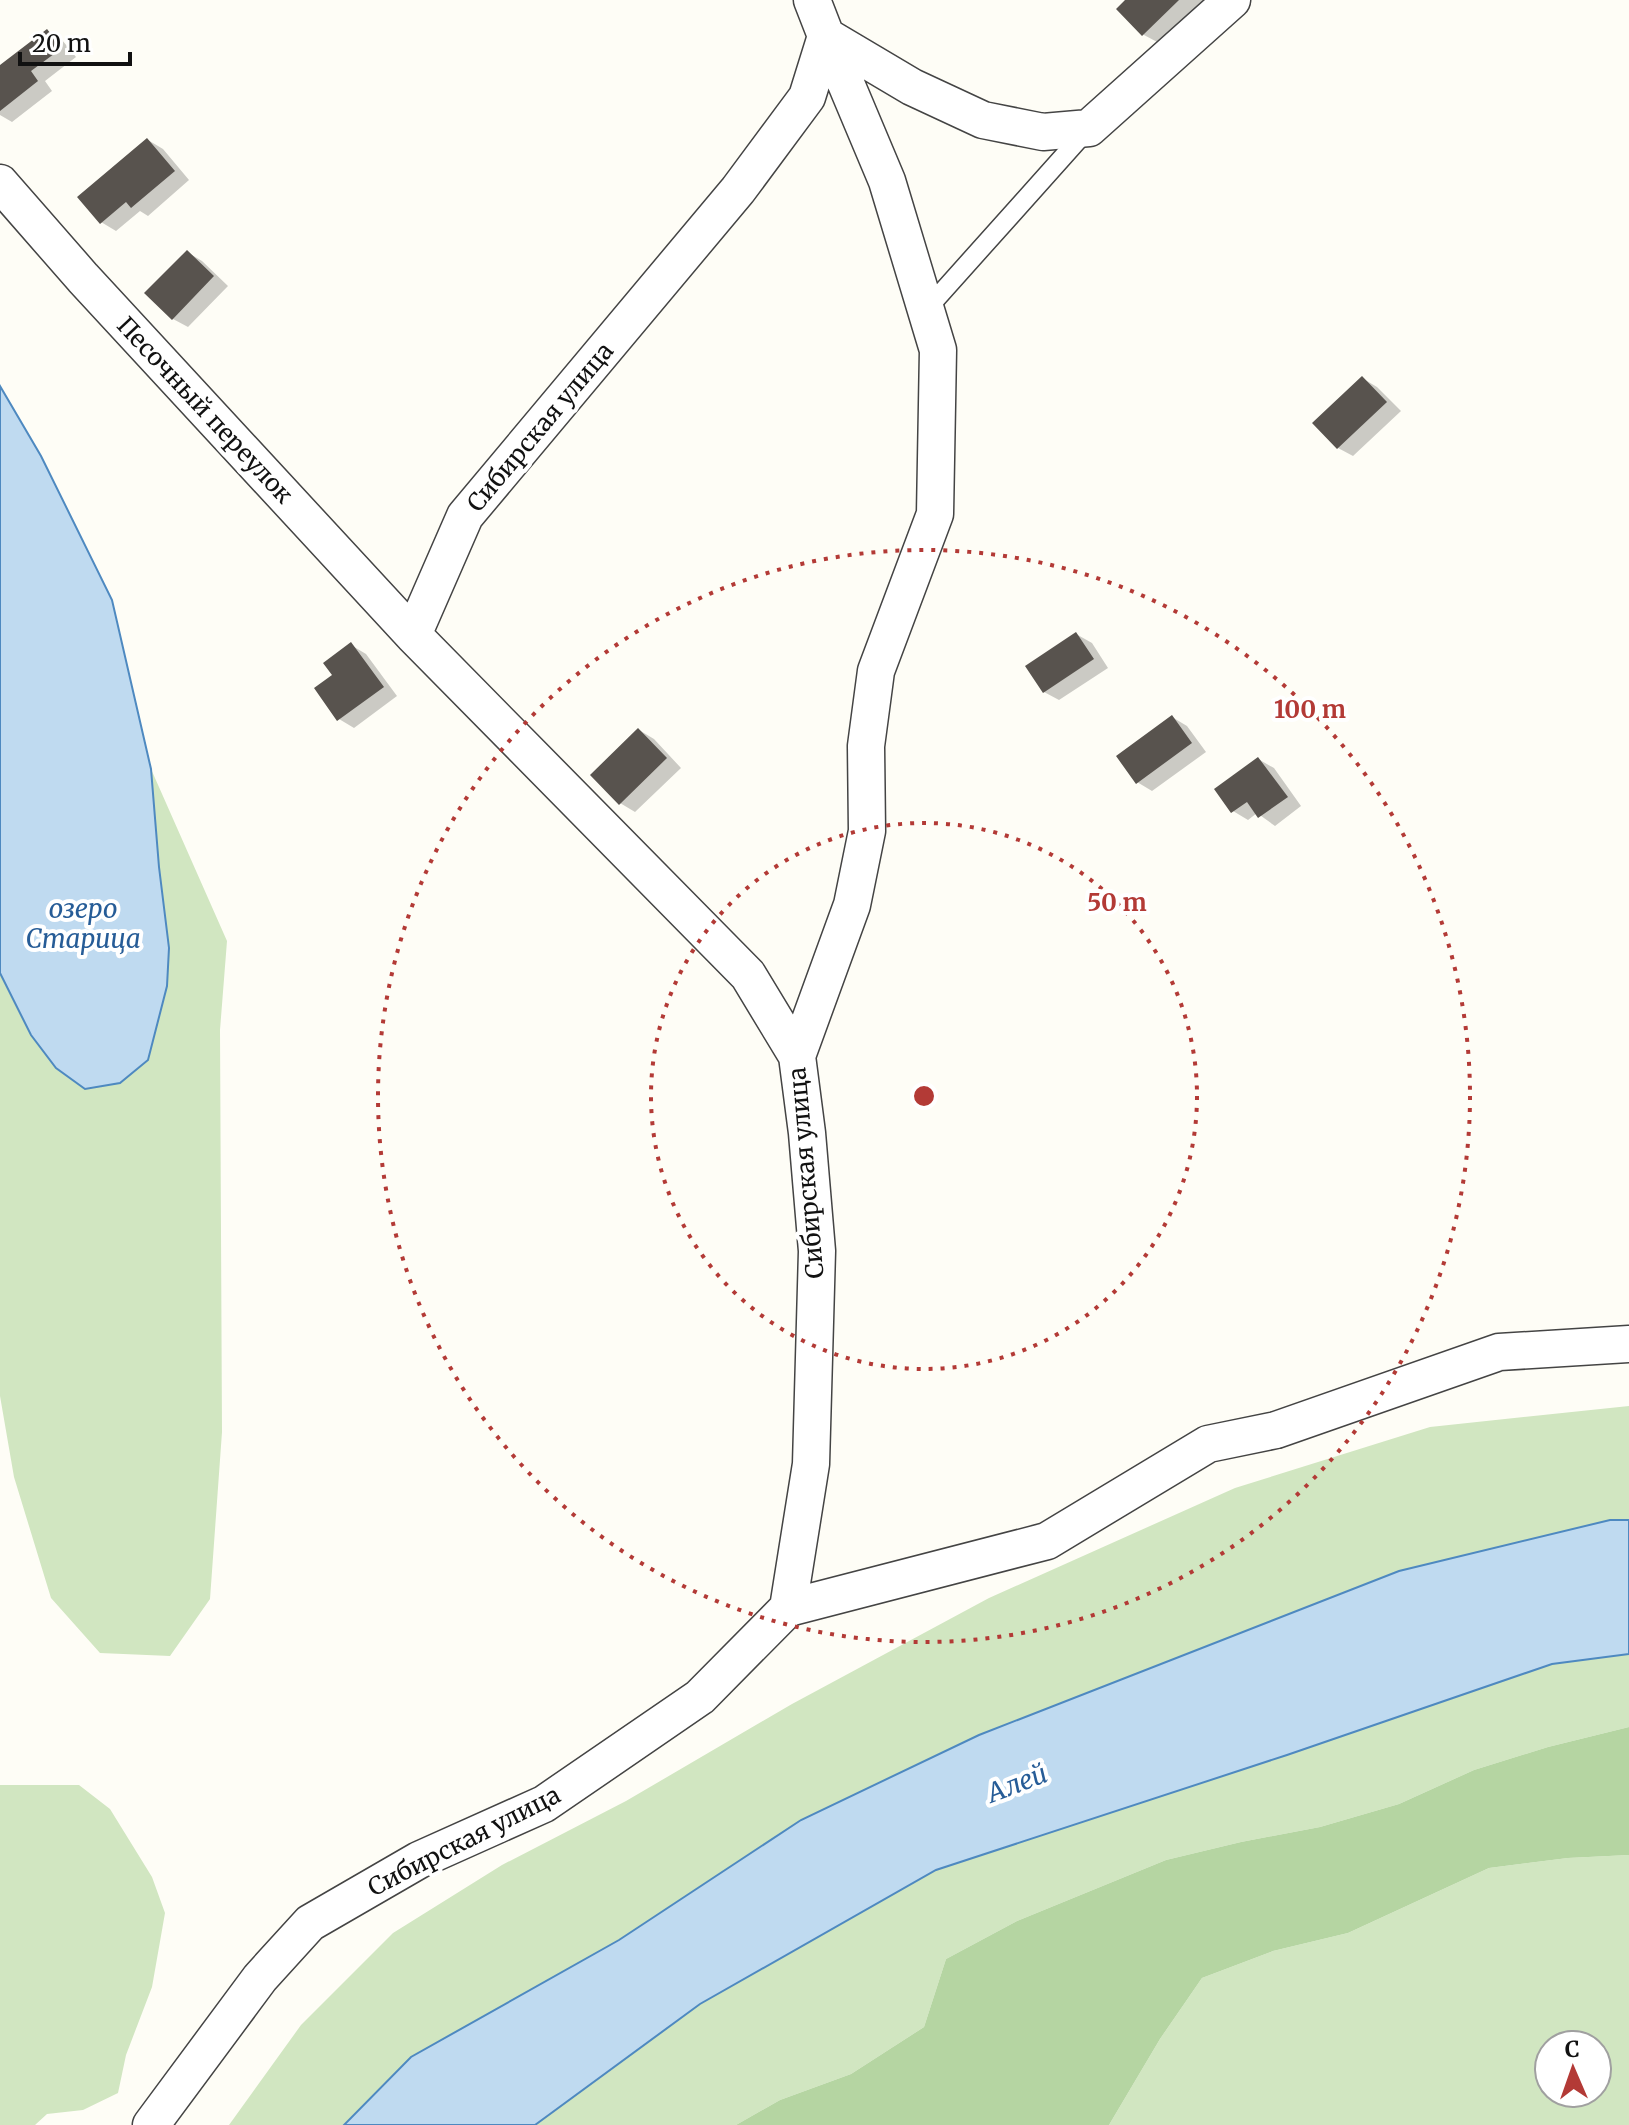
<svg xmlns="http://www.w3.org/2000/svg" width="1629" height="2125" font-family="Merriweather,serif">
<rect width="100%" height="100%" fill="#fefdf6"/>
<path fill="#d1e6c1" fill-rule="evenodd" d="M151,769L227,941L220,1030L222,1432L210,1599L170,1656L100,1653L51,1598L14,1477L0,1396V973L31,1035L158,1022L167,986L169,948L159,867Z
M1629,1406V1520H1610L1399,1571L979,1735L801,1820L619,1940L411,2057L344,2125H229L301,2025L393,1933L502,1865L626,1801L792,1704L989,1598L1235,1488L1430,1427Z
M1629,1654V1727L1548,1747L1474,1770L1399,1804L1320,1827L1241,1842L1166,1860L1017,1921L946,1959L924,2027L851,2074L780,2100L736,2125H535L700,2004L936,1870L1287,1755L1552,1664Z
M0,1785H79L110,1809L152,1877L165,1913L152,1987L126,2055L118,2093L83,2110L47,2114L35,2125H0Z
M1629,1855V2125H1109L1160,2039L1202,1978L1273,1951L1348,1933L1489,1868L1568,1858ZM1549,2045H1597V2093H1549Z"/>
<path fill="#b5d5a2" d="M1629,1727V1855L1568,1858L1489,1868L1348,1933L1273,1951L1202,1978L1160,2039L1109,2125H736L780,2100L851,2074L924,2027L946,1959L1017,1921L1166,1860L1241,1842L1320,1827L1399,1804L1474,1770L1548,1747Z"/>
<path fill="#bfdaf0" stroke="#4e89c0" stroke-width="2" d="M0,386L41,456L112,600L151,769L159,867L169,948L167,986L148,1060L120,1083L85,1089L56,1068L31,1035L0,973Z
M1610,1520H1629V1654L1552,1664L1287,1755L936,1870L700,2004L535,2125H344L411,2057L619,1940L801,1820L979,1735L1399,1571Z"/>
<path fill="#0003" d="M1128,0H1222L1206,16L1194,9L1159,43L1144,35L1118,9Z
M47,31L62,40L76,57L45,81L52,91L12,122L0,115V68Z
M148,140L163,149L189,180L148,216L140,211L116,231L101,222Z
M187,252L202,261L228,286L188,327L173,319Z
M1362,378L1377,387L1401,411L1353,456L1338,448Z
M1076,634L1092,643L1108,668L1059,700L1044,692Z
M351,645L366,654L397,696L354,728L339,719L335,676Z
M1172,717L1187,726L1206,752L1152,791L1137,782Z
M639,730L654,739L681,768L635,812L620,803Z
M1258,759L1274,768L1301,806L1275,826L1257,813L1248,820L1233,811Z"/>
<path fill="#58534e" d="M1125,0H1179L1142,36L1116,9Z
M47,29L62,48L31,71L38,81L0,111V65Z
M147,138L175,171L131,208L126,202L100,224L77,197Z
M187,250L214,276L172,320L144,293Z
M1362,376L1387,402L1337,449L1312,423Z
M1076,632L1094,659L1043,693L1025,666Z
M351,642L384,687L337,721L314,688L332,675L323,663Z
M1172,715L1192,743L1136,784L1116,756Z
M638,728L667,758L619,805L590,775Z
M1258,757L1288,797L1258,818L1247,802L1231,813L1214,789Z"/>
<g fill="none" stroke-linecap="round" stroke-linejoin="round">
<defs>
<path id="lane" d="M926,310L1087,130"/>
<path id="street" d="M826,36L912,87L983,120L1043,132L1089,128L1232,0
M0,183L83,278L413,635
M797,1056L852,905L867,831L866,746L876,671L935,514L938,350L887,181L826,36
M788,1608L1047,1541L1208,1444L1276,1430L1499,1352L1629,1344
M151,2125L260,1978L310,1923L419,1860L544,1804L700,1697L788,1608L811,1464L817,1251L807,1133L797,1056L748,975L413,635L465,516L738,190L807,97L826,36L812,0"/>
</defs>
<use href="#lane" stroke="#444" stroke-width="21"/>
<use href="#street" stroke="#444" stroke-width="39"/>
<use href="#lane" stroke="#fff" stroke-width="18"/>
<use href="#street" stroke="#fff" stroke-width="36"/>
</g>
<g fill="none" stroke="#b33a36" stroke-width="4" stroke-dasharray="4 8">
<circle cx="924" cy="1096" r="273"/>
<circle cx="924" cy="1096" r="546"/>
</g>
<g text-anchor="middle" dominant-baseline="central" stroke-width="8" stroke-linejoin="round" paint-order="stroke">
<g font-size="24" fill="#111" stroke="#fff">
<text transform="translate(205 410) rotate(47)">Песочный переулок</text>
<text transform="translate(540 427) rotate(-50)">Сибирская улица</text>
<text transform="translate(806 1173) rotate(-95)">Сибирская улица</text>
<text transform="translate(464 1841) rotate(-27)">Сибирская улица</text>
</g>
<g font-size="26" font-style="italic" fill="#265c97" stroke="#fff">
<text x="83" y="908">озеро<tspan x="83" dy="30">Старица</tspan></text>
<text transform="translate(1017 1783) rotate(-21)">Алей</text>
</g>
</g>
<circle cx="924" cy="1096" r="12" fill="#b33a36" stroke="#fff" stroke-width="4"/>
<g font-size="24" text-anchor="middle" font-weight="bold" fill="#b33a36" stroke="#fff" stroke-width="8" stroke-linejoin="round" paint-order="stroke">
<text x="1310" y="718">100 m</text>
<text x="1117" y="911">50 m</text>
</g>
<g transform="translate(1573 2069) rotate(358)"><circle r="38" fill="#ffffff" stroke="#a0a0a0" stroke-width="2"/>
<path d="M0-6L14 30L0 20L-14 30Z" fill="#b33a36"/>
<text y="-12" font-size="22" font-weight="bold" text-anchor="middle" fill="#111111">С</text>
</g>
<path d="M20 52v12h110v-12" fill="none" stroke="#111111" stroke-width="4"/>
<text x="32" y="52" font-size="24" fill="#111111" stroke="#ffffff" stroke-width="6" paint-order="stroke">20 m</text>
</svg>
